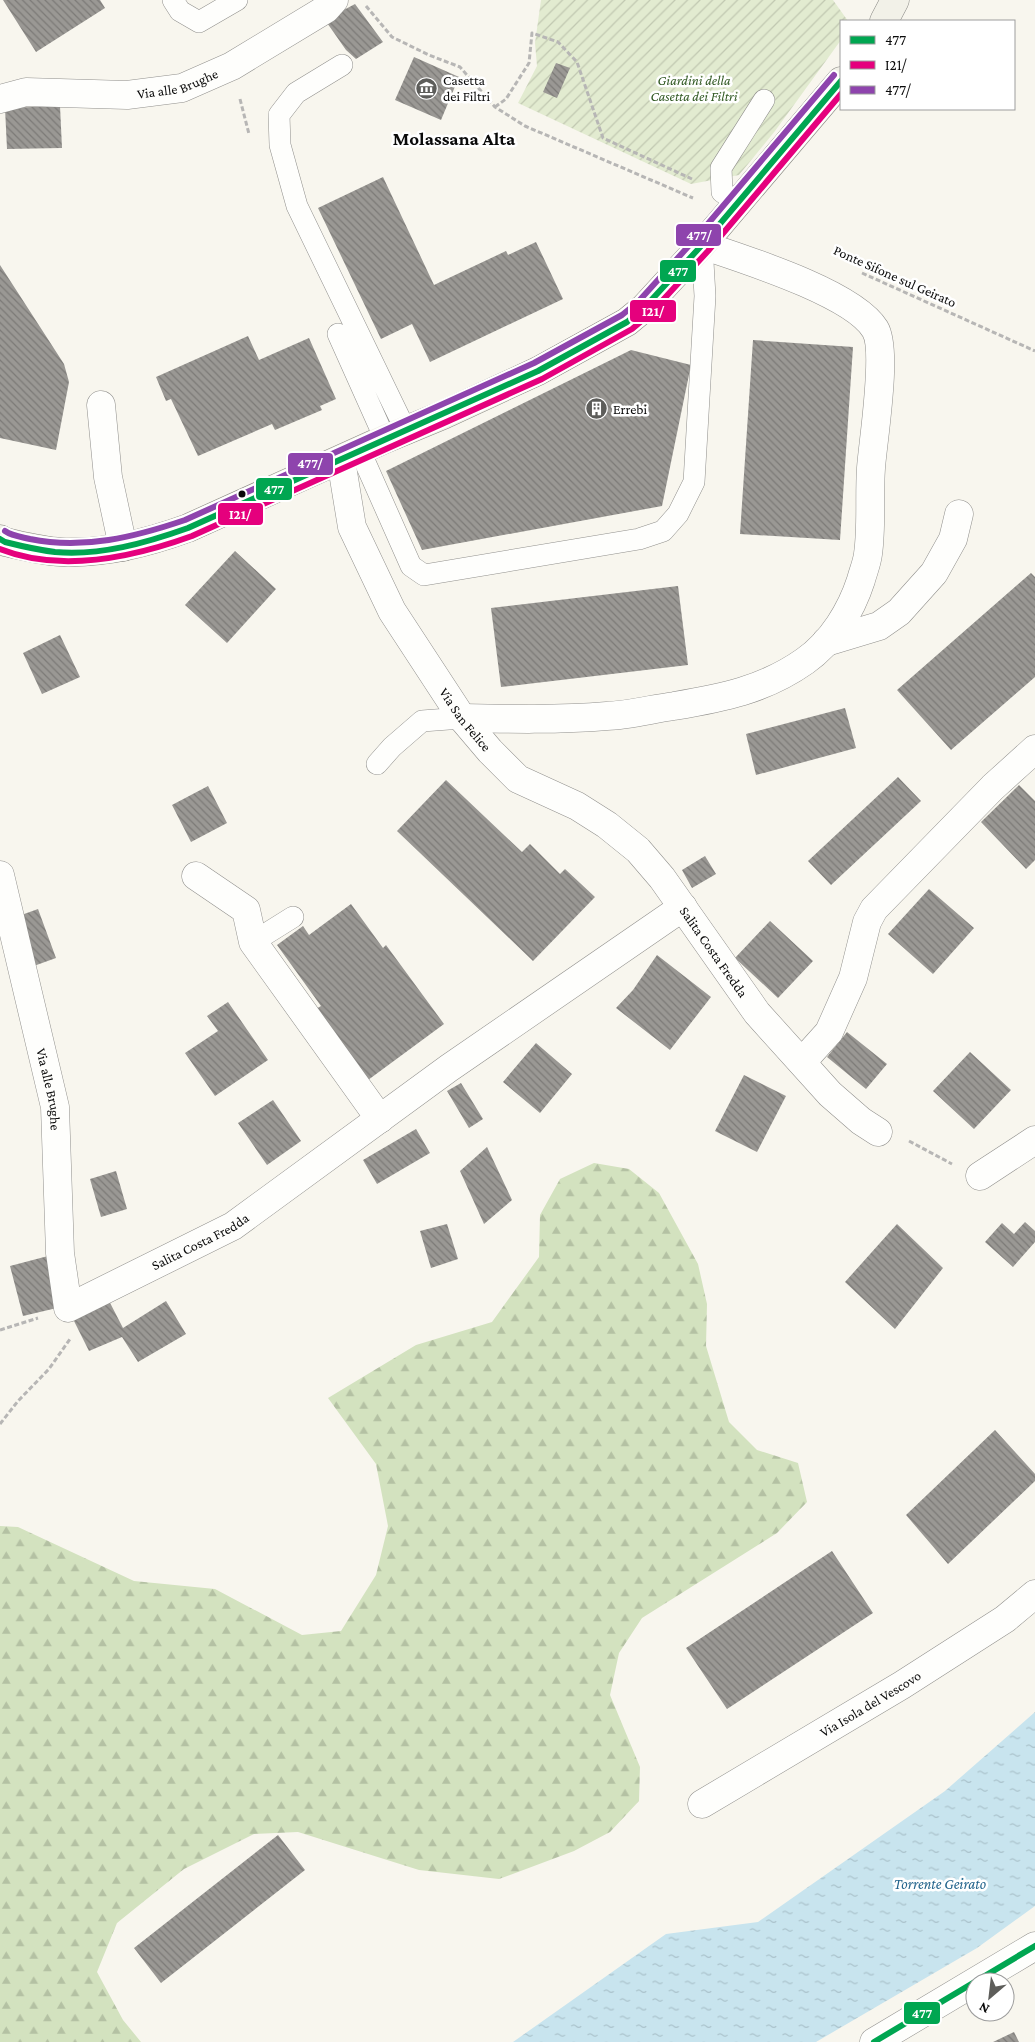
<svg xmlns="http://www.w3.org/2000/svg" width="1035" height="2042" font-family="'Crimson Pro',serif">
<defs>
<pattern id="forest-firs" width="22" height="20" patternUnits="userSpaceOnUse" patternTransform="scale(1.25)"><rect width="22" height="20" fill="#d3e2bf"/><path d="M5 1l3.5 6h-7zM16 11l3.5 6h-7z" fill="#b4c1a3"/></pattern>
<pattern id="garden-furrows" width="10" height="10" patternUnits="userSpaceOnUse" patternTransform="scale(1.25)"><rect width="10" height="10" fill="#e2ebd0"/><path d="M-1 1l2-2M0 10L10 0M9 11l2-2" fill="none" stroke="#c1c8b1"/></pattern>
<pattern id="water-ripples" width="26" height="14" patternUnits="userSpaceOnUse" patternTransform="scale(1.25)"><rect width="26" height="14" fill="#c8e4ee"/><path d="M2 4q2-2 4 0t4 0M15 11q2-2 4 0t4 0" fill="none" stroke="#aac2cb"/></pattern>
<pattern id="building-back-hatch" width="6" height="6" patternUnits="userSpaceOnUse" patternTransform="scale(1.25)"><rect width="6" height="6" fill="#9a9894"/><path d="M-1 5l2 2M0 0l6 6M5-1l2 2" fill="none" stroke="#7c7a77"/></pattern>
</defs>
<rect width="100%" height="100%" fill="#f8f6ee"/>
<path fill="url(#forest-firs)" d="M594,1163L629,1169L659,1193L698,1264L707,1304L706,1346L729,1422L757,1450L798,1463L807,1502L777,1533L642,1618L619,1653L610,1695L640,1767L639,1801L610,1832L574,1851L499,1879L419,1870L298,1832L254,1834L184,1869L117,1923L97,1972L123,2020L141,2042H0V1526L18,1527L134,1581L215,1589L302,1635L341,1631L376,1575L388,1526L376,1464L328,1398L416,1345L492,1322L539,1257L540,1215L560,1179Z"/>
<path fill="url(#garden-furrows)" d="M541,0H833L848,21H841V40L775,131L739,175L691,184L518,103L537,66L535,43Z"/>
<path fill="url(#water-ripples)" d="M1035,1712V1906L977,1948L816,2042H513L666,1934L758,1922L945,1791Z"/>
<path fill="url(#building-back-hatch)" d="M3,0H100L105,8L36,52Z
M355,4L383,42L356,59L346,50L325,20Z
M414,57L459,77L441,120L395,100Z
M556,63L570,68L557,98L543,92Z
M60,106L62,148L7,149L5,108Z
M383,177L434,285L506,251L508,255L536,242L563,299L430,362L412,324L381,339L318,208Z
M0,265L64,364L69,382L56,450L0,438Z
M248,336L259,360L309,338L336,399L320,406L322,410L275,430L272,424L198,456L171,399L166,401L156,377Z
M753,340L853,347L840,540L740,534Z
M631,350L691,365L662,506L422,550L386,471Z
M235,551L276,589L227,643L185,605Z
M1031,573L1035,577V677L951,750L897,690Z
M678,586L688,665L501,687L491,608Z
M60,635L80,677L42,694L23,653Z
M845,708L856,748L756,775L746,734Z
M898,777L921,801L831,885L808,861Z
M446,780L522,852L530,844L560,874L565,869L595,897L533,961L397,831Z
M1019,785L1035,801V860L1026,869L981,822Z
M208,786L227,823L191,842L172,805Z
M705,856L716,874L692,888L682,870Z
M929,889L974,928L933,974L888,934Z
M351,904L383,948L386,945L444,1024L364,1083L316,1009L321,1006L277,945L303,926L309,935Z
M38,909L56,958L31,967L13,918Z
M770,921L813,961L778,998L735,958Z
M657,955L711,997L670,1050L616,1008L633,990Z
M228,1002L268,1060L215,1096L185,1053L218,1031L207,1016Z
M847,1032L887,1064L866,1089L827,1057Z
M536,1043L572,1074L540,1113L503,1082Z
M970,1052L1011,1090L974,1129L933,1091Z
M744,1075L786,1096L757,1152L715,1131Z
M461,1083L483,1119L469,1128L447,1091Z
M273,1100L301,1141L267,1165L238,1123Z
M416,1129L430,1153L377,1184L363,1160Z
M487,1147L512,1200L484,1224L460,1171Z
M116,1171L127,1209L101,1217L90,1179Z
M1025,1222L1035,1231V1242L1013,1267L985,1242L1002,1223L1014,1234Z
M447,1224L458,1259L431,1268L420,1231Z
M897,1224L943,1268L895,1329L845,1282Z
M48,1256L61,1307L23,1316L10,1266Z
M107,1297L123,1328L166,1301L186,1334L138,1362L122,1337L89,1351L70,1313Z
M995,1430L1035,1474V1481L948,1564L906,1515Z
M832,1551L873,1613L727,1709L686,1648Z
M278,1835L305,1870L161,1983L134,1948Z
M1014,2032L1019,2042H993Z"/>
<g fill="none" stroke-linecap="round" stroke-linejoin="round">
<defs>
<path id="lane" d="M173,0L180,11L199,22L237,0
M342,65L296,93L279,115L280,145L297,206L406,431
M738,203L722,192L721,168L764,100
M338,334L385,439
M360,451L411,566L424,575L639,539L663,531L678,514L694,482L705,296L702,245
M377,764L392,747L422,721L462,718
M253,942L293,917"/>
<g id="street">
<path id="s1" d="M0,99L26,92L127,95L182,88L232,66L326,9L334,0"/>
<path d="M101,405L108,477L123,547"/>
<path id="s2" d="M341,460L352,527L392,611L462,718L490,751L518,779L577,806L607,825L638,850L662,878L757,1013L830,1094L861,1121L878,1132"/>
<path d="M826,642L879,626L899,612L934,573L953,539L959,514"/>
<path d="M462,718C510,719 559,720 607,716C629,715 652,709 674,706C722,698 764,690 805,661C832,642 851,611 861,580C863,572 867,563 868,554C872,526 869,496 871,468C873,440 888,350 875,329C853,293 743,259 702,245"/>
<path id="s3" d="M0,875L55,1107L60,1253L68,1308L233,1226L449,1068L683,907"/>
<path d="M196,876L246,910L253,942L380,1119"/>
<path d="M802,1062L829,1032L853,978L867,922L874,909L993,787L1035,749"/>
<path d="M980,1176L1035,1140"/>
<path id="s4" d="M702,1804L902,1685L1005,1619L1035,1594"/>
<path d="M874,2042L1035,1946"/>
</g>
<path id="secondary" d="M884,21L895,0
M0,539L5,542C23,546 42,551 61,552C105,554 147,543 188,528L385,439L443,415L538,371L627,322L644,308L702,245L841,81"/>
</defs>
<use href="#lane" stroke="#91908d" stroke-width="22"/>
<use href="#street" stroke="#91908d" stroke-width="29"/>
<use href="#secondary" stroke="#888783" stroke-width="29"/>
<path stroke="#b7b6b5" stroke-width="3" stroke-dasharray="5 2.5" stroke-linecap="butt" d="M366,6L392,37L429,55L460,67L495,107L525,126L693,198
M240,99L249,134
M495,107L506,99L529,63L532,33L558,42L577,62L603,138L692,179
M862,273L1035,351
M909,1141L952,1164
M0,1330L38,1318
M0,1424L18,1401L49,1369L70,1339"/>
<use href="#lane" stroke="#fefefc" stroke-width="21"/>
<use href="#street" stroke="#fefefc" stroke-width="28"/>
<use href="#secondary" stroke="#f2f1e8" stroke-width="28"/>
<defs>
<path id="bus-1" d="M0,539L5,542C21,546 38,550 55,552C100,556 146,543 188,528L538,371L627,322L644,308L702,245L841,81
M874,2042L1035,1946"/>
<path id="bus-2" d="M0,549C60,573 134,557 192,536L542,379L632,329L650,314L708,251L841,94"/>
<path id="bus-3" d="M5,531C12,536 22,537 30,539C83,550 135,537 185,520L534,363L622,315L638,302L695,239L834,75"/>
</defs>
<use href="#bus-1" stroke="#fff" stroke-width="10"/>
<use href="#bus-2" stroke="#fff" stroke-width="10"/>
<use href="#bus-3" stroke="#fff" stroke-width="10"/>
<use href="#bus-1" stroke="#00a651" stroke-width="6"/>
<use href="#bus-2" stroke="#e5007d" stroke-width="6"/>
<use href="#bus-3" stroke="#8e44ad" stroke-width="6"/>
</g>
<defs>
<symbol id="museum-disc" viewBox="-11 -11 22 22"><circle r="9.5" fill="#5d5d5a" stroke="#fff"/><path d="M0-6L6-3V-2H-6V-3ZM-5-1h2V3h-2ZM-1-1h2V3h-2ZM3-1h2V3H3ZM-6 4H6V6H-6Z" fill="#fff"/></symbol>
<symbol id="building-disc" viewBox="-11 -11 22 22"><circle r="9.5" fill="#5d5d5a" stroke="#fff"/><path d="M-4-6H4V6H1V3H-1V6H-4ZM-2.5-4.3h1.7v1.8h-1.7ZM.8-4.3h1.7v1.8H.8ZM-2.5-1h1.7V.8h-1.7ZM.8-1h1.7V.8H.8Z" fill="#fff"/></symbol>
</defs>
<g fill-rule="evenodd">
<use href="#museum-disc" x="414" y="76" width="25" height="25"/>
<use href="#building-disc" x="584" y="396" width="25" height="25"/>
</g>
<circle fill="#0a0a0a" stroke="#fff" stroke-width="2" cx="242" cy="494" r="4.5"/>
<g text-anchor="middle" dominant-baseline="central" stroke-width="5" stroke-linejoin="round" paint-order="stroke">
<g font-size="14" fill="#0a0a0a" stroke="#fff" text-anchor="start">
<text x="443" y="80">Casetta<tspan x="443" dy="16">dei Filtri</tspan></text>
<text x="613" y="409">Errebi</text>
</g>
<g font-size="14" font-style="italic" fill="#315923" stroke="#fff">
<text x="694" y="80">Giardini della<tspan x="694" dy="16">Casetta dei Filtri</tspan></text>
</g>
<g font-size="14" fill="#0a0a0a" stroke="#fff">
<text stroke="none"><textPath href="#s1" startOffset="180">Via alle Brughe</textPath></text>
<text transform="translate(895 276) rotate(24)">Ponte Sifone sul Geirato</text>
<text stroke="none"><textPath href="#s2" startOffset="292">Via San Felice</textPath></text>
<text stroke="none"><textPath href="#s2" startOffset="639">Salita Costa Fredda</textPath></text>
<text stroke="none"><textPath href="#s3" startOffset="220">Via alle Brughe</textPath></text>
<text stroke="none"><textPath href="#s3" startOffset="588">Salita Costa Fredda</textPath></text>
<text stroke="none"><textPath href="#s4" startOffset="196">Via Isola del Vescovo</textPath></text>
</g>
<g font-size="15" font-style="italic" fill="#23648c" stroke="#fff">
<text x="940" y="1884">Torrente Geirato</text>
</g>
<g font-size="19" font-weight="bold" fill="#0a0a0a" stroke="#fff">
<text x="454" y="138">Molassana Alta</text>
</g>
</g>
<g stroke="#fff" stroke-width="2">
<rect x="675" y="223" width="47" height="24" rx="5" fill="#8e44ad"/>
<rect x="659" y="259" width="38" height="24" rx="5" fill="#00a651"/>
<rect x="629" y="299" width="48" height="24" rx="5" fill="#e5007d"/>
<rect x="287" y="452" width="47" height="24" rx="5" fill="#8e44ad"/>
<rect x="255" y="477" width="38" height="24" rx="5" fill="#00a651"/>
<rect x="217" y="502" width="47" height="24" rx="5" fill="#e5007d"/>
<rect x="903" y="2001" width="38" height="24" rx="5" fill="#00a651"/>
</g>
<g font-size="14" text-anchor="middle" font-weight="bold" fill="#fff">
<text x="699" y="240">477/</text>
<text x="678" y="276">477</text>
<text x="653" y="316">I21/</text>
<text x="310" y="468">477/</text>
<text x="274" y="494">477</text>
<text x="240" y="519">I21/</text>
<text x="922" y="2018">477</text>
</g>
<rect x="840" y="20" width="175" height="90" fill="#ffffff" stroke="#9d9d9d"/>
<rect x="850" y="36" width="25" height="8" fill="#00a651" stroke="#9d9d9d"/>
<text x="885" y="45" font-size="15" fill="#0a0a0a">477</text>
<rect x="850" y="61" width="25" height="8" fill="#e5007d" stroke="#9d9d9d"/>
<text x="885" y="70" font-size="15" fill="#0a0a0a">I21/</text>
<rect x="850" y="86" width="25" height="8" fill="#8e44ad" stroke="#9d9d9d"/>
<text x="885" y="95" font-size="15" fill="#0a0a0a">477/</text>
<g transform="translate(990 1997) rotate(208)"><circle r="24" fill="#ffffff" stroke="#9d9d9d"/>
<path d="M0-4L9 19L0 12L-9 19Z" fill="#5d5d5a"/>
<text y="-8" font-size="14" font-weight="bold" text-anchor="middle" fill="#0a0a0a">N</text>
</g>
</svg>
